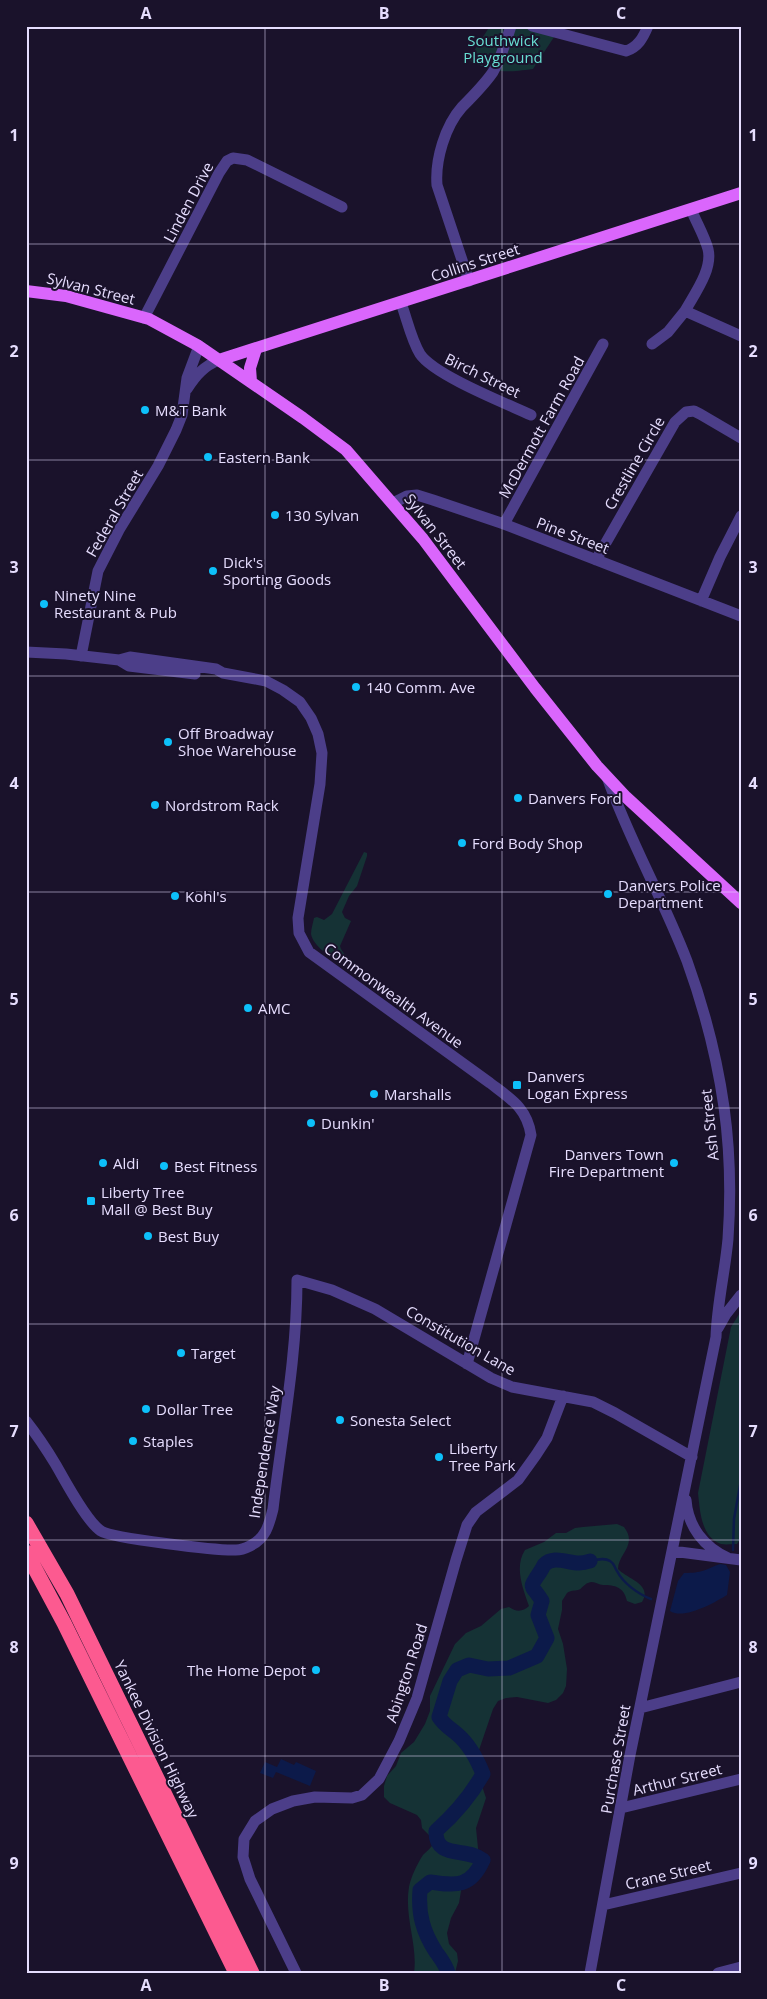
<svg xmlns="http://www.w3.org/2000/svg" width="767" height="1999" font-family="'Open Sans',sans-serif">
<rect width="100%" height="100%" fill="#1a122b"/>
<path fill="#153235" d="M490,26H531L556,34L533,69C503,73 496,73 468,60Z
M364,852L367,853V856L357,886L349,896L342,912L345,918L351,921L340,946C343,958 358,960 361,971L359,973C346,968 313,949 311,934C311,929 313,923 314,918L317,917L324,920L332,914Z
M741,1311V1538L737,1544C733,1544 726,1545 721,1544C701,1537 700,1511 698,1493L731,1327Z
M617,1524L624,1527C638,1545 618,1554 618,1569C627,1579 653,1584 642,1602L635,1604L627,1601C624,1587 615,1585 603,1585C598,1585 594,1580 588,1583C584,1584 582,1589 578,1590C574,1591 571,1590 567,1593L562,1601V1610L558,1629L563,1644L567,1669L566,1686L563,1693L556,1700L548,1703L517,1697L506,1698L498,1701L493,1709L479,1750L480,1759L485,1772L481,1783L486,1798L476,1828L479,1858L477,1866L468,1875L462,1885L459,1903L451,1918L447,1933L449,1944L457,1953L458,1961L455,1973H414C418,1945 404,1917 409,1887C411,1877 417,1864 423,1855C429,1849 432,1848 434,1840L422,1828L421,1820L417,1815L390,1803L384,1797V1786L387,1776L396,1766L401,1753L414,1742L425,1724L430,1711V1696L455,1644L466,1633L481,1626L501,1609L509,1607C516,1612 523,1612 529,1606C523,1589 514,1567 525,1550L544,1542L556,1533H566L575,1528L583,1527Z"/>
<path fill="#0c1a4a" d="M720,1564L726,1565L730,1572L727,1595C714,1603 684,1620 670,1611L678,1581L684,1573C703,1573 704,1570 720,1564Z
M281,1759L294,1765L296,1762L316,1771L310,1786L276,1772L273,1778L260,1773L265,1762L277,1767Z"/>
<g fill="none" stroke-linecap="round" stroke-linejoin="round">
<path stroke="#0c1a4a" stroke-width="2.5" d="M733,1550L734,1519L741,1480
M590,1561C597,1560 604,1557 610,1561C615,1564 614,1567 617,1571C623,1583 638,1594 651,1599"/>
<path stroke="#0c1a4a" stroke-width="15" d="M448,1973C446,1965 441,1959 436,1952C423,1932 418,1914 420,1890L430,1882C457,1886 471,1887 483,1860C467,1847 435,1860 436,1831C454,1815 471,1795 483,1774C477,1759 469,1744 457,1734C450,1728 444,1725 439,1717L450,1681L457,1670L469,1665L488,1669L509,1668L537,1656L547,1638L538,1615L542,1601C531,1583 528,1590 540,1572C542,1569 543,1567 544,1565C553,1555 568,1563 579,1563C583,1563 587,1562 590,1561"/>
<path stroke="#4c3e89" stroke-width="11" d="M532,26L626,51C638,47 643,38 648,26
M691,209C696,222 704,235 708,249C713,269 695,293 685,311L741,336
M469,281L437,185C435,160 445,126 462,107C473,96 484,85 493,72C501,58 506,42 511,26
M401,303C407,319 411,339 420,354C434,375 505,403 531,415
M144,318L219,173L227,161L233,158L247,160L342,207
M652,344L668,332L685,311
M187,389C196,375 204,366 219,360
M393,503L407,496L417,495L433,500L504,524L741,616
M504,524L603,344
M596,560L675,422L686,412L694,411L700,414L741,438
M701,601L720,557L741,516
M26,652L66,654L119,660L129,666L195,674
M81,656L98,571L119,530L158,466L176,430L182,415L187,378L199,346
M119,660L130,657L216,669L223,673L266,681L283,690L300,702L311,718L318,734L322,753L320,784L298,918L299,933L309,952L490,1083C511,1099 527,1108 531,1135L467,1364
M718,1328L726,1314L741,1295
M26,1421C37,1435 47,1450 56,1465C65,1481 87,1522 101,1531C111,1538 219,1551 236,1550C240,1550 246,1548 250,1546C266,1538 269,1525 273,1509C282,1433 297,1357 297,1280L332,1290L375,1309L491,1378L512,1387L593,1402L615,1413L692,1457
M686,1500C688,1527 704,1547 728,1558
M672,1551L741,1560
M640,1708L741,1682
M621,1808L741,1779
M603,1905L741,1873
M296,1973L250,1879L243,1857L244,1839L255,1821L272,1809L293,1801L315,1797L352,1798L362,1795L379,1779L399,1741L417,1698L456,1560L467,1525L476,1512L518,1480L536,1455L547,1438L563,1396
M590,1973L630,1755L716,1337C717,1304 725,1272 728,1239C731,1196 730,1150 724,1107C717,1058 704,1008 687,961C663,898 629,840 607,777
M718,1973L741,1967"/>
<path stroke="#da66fc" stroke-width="12" d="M26,291L66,296L149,319L197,345L303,418L346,450L423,539L535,688L597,766L626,797L741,903
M219,360L741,193
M251,382L250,368L256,349"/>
<path stroke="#fc5a90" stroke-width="15" d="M26,1523L67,1594L252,1973
M26,1552L64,1623L236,1973"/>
</g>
<path fill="none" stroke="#e6ddfe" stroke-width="1" stroke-opacity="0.55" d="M265,26V1973M502,26V1973M26,244H741M26,460H741M26,676H741M26,892H741M26,1108H741M26,1324H741M26,1540H741M26,1756H741"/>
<g fill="#0dc0fa" stroke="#1a122b" stroke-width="2">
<circle cx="145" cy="410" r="5"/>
<circle cx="208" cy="457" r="5"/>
<circle cx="275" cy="515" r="5"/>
<circle cx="213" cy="571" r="5"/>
<circle cx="44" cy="604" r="5"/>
<circle cx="356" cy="687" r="5"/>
<circle cx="168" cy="742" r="5"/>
<circle cx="518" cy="798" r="5"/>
<circle cx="155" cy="805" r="5"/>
<circle cx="462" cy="843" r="5"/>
<circle cx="608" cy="894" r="5"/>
<circle cx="175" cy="896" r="5"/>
<circle cx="248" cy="1008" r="5"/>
<rect x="512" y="1080" width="10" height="10" rx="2.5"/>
<circle cx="374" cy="1094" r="5"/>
<circle cx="311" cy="1123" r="5"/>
<circle cx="103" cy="1163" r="5"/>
<circle cx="674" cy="1163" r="5"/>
<circle cx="164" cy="1166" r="5"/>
<rect x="86" y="1196" width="10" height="10" rx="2.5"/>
<circle cx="148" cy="1236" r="5"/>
<circle cx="181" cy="1353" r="5"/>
<circle cx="146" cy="1409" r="5"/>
<circle cx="340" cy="1420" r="5"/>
<circle cx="133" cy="1441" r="5"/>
<circle cx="439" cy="1457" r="5"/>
<circle cx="316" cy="1670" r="5"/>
</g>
<g text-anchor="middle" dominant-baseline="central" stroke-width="4" stroke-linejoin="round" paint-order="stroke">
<g font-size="15" fill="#68dfd3" stroke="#1a122b">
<text x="503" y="40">Southwick<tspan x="503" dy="17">Playground</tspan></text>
</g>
<g font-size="15" fill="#e6ddfe" stroke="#1a122b">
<text transform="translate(188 202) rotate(-62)">Linden Drive</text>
<text transform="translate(475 262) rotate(-18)">Collins Street</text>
<text transform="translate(91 288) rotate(14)">Sylvan Street</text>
<text transform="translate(483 375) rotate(26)">Birch Street</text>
<text transform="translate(541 427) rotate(-61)">McDermott Farm Road</text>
<text transform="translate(634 463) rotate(-60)">Crestline Circle</text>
<text transform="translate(114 513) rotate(-60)">Federal Street</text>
<text transform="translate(436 531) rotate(52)">Sylvan Street</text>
<text transform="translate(573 535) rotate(21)">Pine Street</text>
<text transform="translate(394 995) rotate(36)">Commonwealth Avenue</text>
<text transform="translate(709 1125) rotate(-96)">Ash Street</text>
<text transform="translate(461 1340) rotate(30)">Constitution Lane</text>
<text transform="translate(264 1452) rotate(-81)">Independence Way</text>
<text transform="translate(406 1673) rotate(-72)">Abington Road</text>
<text transform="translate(157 1739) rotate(64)">Yankee Division Highway</text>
<text transform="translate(615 1759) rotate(-80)">Purchase Street</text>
<text transform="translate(677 1779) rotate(-14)">Arthur Street</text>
<text transform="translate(668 1874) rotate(-13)">Crane Street</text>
</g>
<g font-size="15" fill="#e6ddfe" stroke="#1a122b" text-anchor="start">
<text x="155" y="410">M&amp;T Bank</text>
<text x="218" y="457">Eastern Bank</text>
<text x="285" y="515">130 Sylvan</text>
<text x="223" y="562">Dick's<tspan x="223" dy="17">Sporting Goods</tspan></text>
<text x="54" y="595">Ninety Nine<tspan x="54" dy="17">Restaurant &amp; Pub</tspan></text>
<text x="366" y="687">140 Comm. Ave</text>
<text x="178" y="733">Off Broadway<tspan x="178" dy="17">Shoe Warehouse</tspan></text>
<text x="528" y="798">Danvers Ford</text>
<text x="165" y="805">Nordstrom Rack</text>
<text x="472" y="843">Ford Body Shop</text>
<text x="618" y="885">Danvers Police<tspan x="618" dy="17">Department</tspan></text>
<text x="185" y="896">Kohl's</text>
<text x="258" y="1008">AMC</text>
<text x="527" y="1076">Danvers<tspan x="527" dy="17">Logan Express</tspan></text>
<text x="384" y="1094">Marshalls</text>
<text x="321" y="1123">Dunkin'</text>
<text x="664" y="1154" text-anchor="end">Danvers Town<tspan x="664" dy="17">Fire Department</tspan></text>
<text x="113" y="1163">Aldi</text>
<text x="174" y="1166">Best Fitness</text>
<text x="101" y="1192">Liberty Tree<tspan x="101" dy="17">Mall @ Best Buy</tspan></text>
<text x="158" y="1236">Best Buy</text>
<text x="191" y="1353">Target</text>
<text x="156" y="1409">Dollar Tree</text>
<text x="350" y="1420">Sonesta Select</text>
<text x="143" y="1441">Staples</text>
<text x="449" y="1448">Liberty<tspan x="449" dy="17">Tree Park</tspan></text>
<text x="306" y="1670" text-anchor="end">The Home Depot</text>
</g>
</g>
<rect width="767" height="1999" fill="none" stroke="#1a122b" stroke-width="55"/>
<rect x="28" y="28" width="712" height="1944" fill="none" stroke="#e6ddfe" stroke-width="2"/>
<g font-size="16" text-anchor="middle" font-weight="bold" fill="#e6ddfe">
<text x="146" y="19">A</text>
<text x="384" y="19">B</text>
<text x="621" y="19">C</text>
<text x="14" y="141">1</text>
<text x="753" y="141">1</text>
<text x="14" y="357">2</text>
<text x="753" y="357">2</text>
<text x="14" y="573">3</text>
<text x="753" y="573">3</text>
<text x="14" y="789">4</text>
<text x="753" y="789">4</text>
<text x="14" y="1005">5</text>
<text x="753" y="1005">5</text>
<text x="14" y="1221">6</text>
<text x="753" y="1221">6</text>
<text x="14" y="1437">7</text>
<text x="753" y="1437">7</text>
<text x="14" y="1653">8</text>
<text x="753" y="1653">8</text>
<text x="14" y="1869">9</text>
<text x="753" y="1869">9</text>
<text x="146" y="1991">A</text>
<text x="384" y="1991">B</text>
<text x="621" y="1991">C</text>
</g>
</svg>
